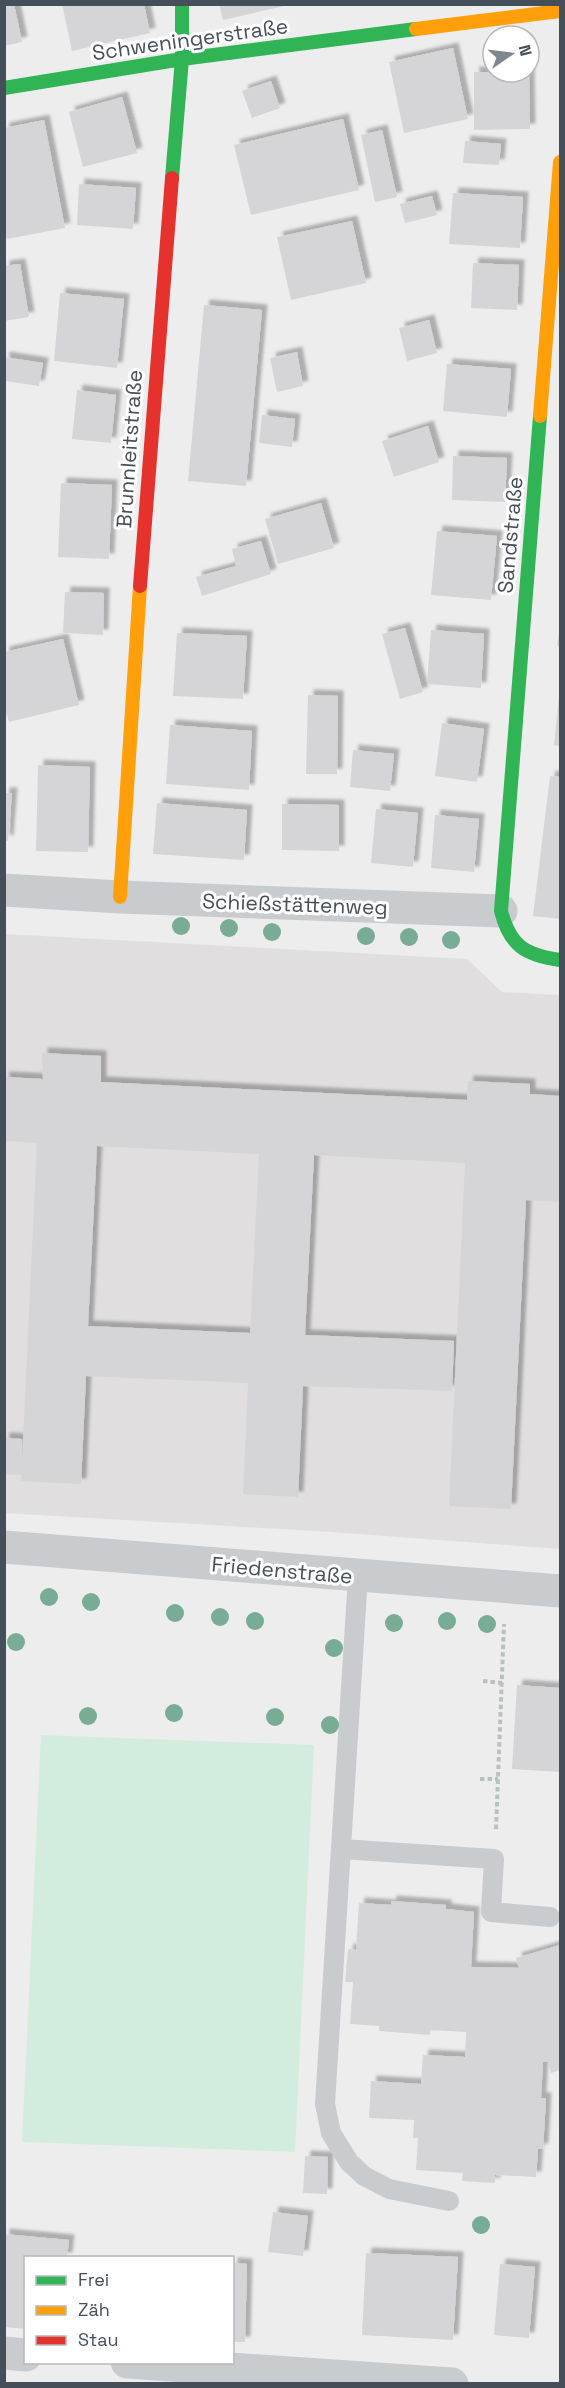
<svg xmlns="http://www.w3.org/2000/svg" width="565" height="2388" font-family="'Space Grotesk',sans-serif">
<defs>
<filter id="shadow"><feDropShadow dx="5.5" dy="-5.5" stdDeviation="1.5" flood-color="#0004"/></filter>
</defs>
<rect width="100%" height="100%" fill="#eeeded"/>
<path fill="#e0dedf" d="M4,934L467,959L502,992L560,995V1549L331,1532L5,1513Z"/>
<path fill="#d2eddd" d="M41,1735L314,1745L295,2152L22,2142Z"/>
<path fill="#d5d5d7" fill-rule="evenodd" filter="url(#shadow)" d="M4,4H14L22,42L4,46Z
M62,4H144L150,33L72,51Z
M219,4H288V5L223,20Z
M453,48L468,119L404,133L389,62Z
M474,72H529L530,129L474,130Z
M271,81L280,108L252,118L242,91Z
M122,97L137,153L83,167L69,112Z
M343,119L359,190L251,215L234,145Z
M44,120L65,228L7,239L4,225V128Z
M382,130L397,197L375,202L361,135Z
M465,141L501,144L499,165L463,163Z
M79,184L136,188L133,229L77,225Z
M453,193L523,197L520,248L449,244Z
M432,196L437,215L405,223L400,204Z
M352,221L366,283L291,300L277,237Z
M473,263L519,265L517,310L471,308Z
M20,264L29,317L4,321V266Z
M60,293L124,299L117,368L54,361Z
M204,305L262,310L246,486L188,481Z
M429,320L437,353L407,361L399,328Z
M297,352L303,386L277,392L270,358Z
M4,357L43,363L39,386L4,381Z
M447,364L511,369L507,417L443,411Z
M77,390L116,395L111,443L72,439Z
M262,415L295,419L292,447L259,443Z
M428,426L439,462L394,477L382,441Z
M453,456L507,458L505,502L452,500Z
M61,483L112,485L109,559L58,557Z
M321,503L334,548L278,564L265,519Z
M437,531L497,536L491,600L431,595Z
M261,541L271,574L202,596L196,577L236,566L232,549Z
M65,592L104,593L103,635L63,633Z
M405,628L423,692L400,699L382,634Z
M431,630L484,634L481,688L427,684Z
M559,631H560V646H557Z
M177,633L247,636L243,699L173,696Z
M63,639L79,705L9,722L4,705V652Z
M308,695L338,696L337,774H306Z
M559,695H560V746L554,745Z
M442,723L484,729L477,782L435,776Z
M170,725L252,731L249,790L166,784Z
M353,750L394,754L390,791L350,787Z
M38,765L90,767L88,852L36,851Z
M550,776L560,777V919L533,916Z
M4,793H12L8,841L4,840Z
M157,803L247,810L244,860L153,854Z
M282,804L339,805V851L282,850Z
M376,809L418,813L413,867L371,863Z
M435,815L479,819L474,872L431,868Z
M42,1053L101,1056V1082L467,1100L468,1081L530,1084V1094L560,1096V1202L526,1200L511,1509L449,1506L465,1163L314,1155L305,1335L454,1341L452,1391L303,1386L298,1497L243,1494L248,1383L86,1376L81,1484L21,1481L22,1475L4,1474V1438L22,1439V1460L37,1143L4,1141V1077L43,1079ZM97,1146L259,1154L250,1333L88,1326Z
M517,1685L560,1688V1772L512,1769Z
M391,1901L446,1905V1909L474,1912L471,1967L519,1968L516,1958L560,1945V2070L551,2073L548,2062H543L541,2098H546L543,2149H538L536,2177L495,2175V2183L462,2181L463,2173L416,2170L418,2138H413L414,2120L369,2118L371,2081L421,2084L423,2055L465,2057L466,2032L430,2030V2035L379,2031V2026L350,2024L353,1982H345L348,1949L356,1950L359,1903L391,1905Z
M305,2156L328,2157L327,2194L303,2193Z
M273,2212L308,2216L303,2256L268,2252Z
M4,2234L69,2240L67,2258H26V2329L4,2327Z
M366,2253L458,2257L453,2340L362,2335Z
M232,2263L247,2264L245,2342H232Z
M500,2264L535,2267L529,2338L494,2335Z"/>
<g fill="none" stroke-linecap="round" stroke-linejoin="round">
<path stroke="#b7c2be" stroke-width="4" stroke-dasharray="4.5 3" stroke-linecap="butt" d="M483,1681L502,1683
M480,1779H498
M496,1829L504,1624"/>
<path stroke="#c9ccce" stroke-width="20" d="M358,1576L325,2104L331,2133L349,2162L364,2176L389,2189L449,2201
M341,1849L494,1859L491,1912L550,1917"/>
<path stroke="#c9ccce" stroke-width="33" d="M4,890L120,897L501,911
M4,1547L560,1591
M4,2353L26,2355
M127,2362L452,2384"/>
<path stroke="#30b455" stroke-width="14" d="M4,88L182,59L416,29
M172,178L182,59V4
M540,416L501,911C510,946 525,955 560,960"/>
<path stroke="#ff9f0a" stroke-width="14" d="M416,29L560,11
M540,416L560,162
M120,897L140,586"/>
<path stroke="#e5322d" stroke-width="14" d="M140,586L172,178"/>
</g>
<g fill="#79ac94">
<circle cx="181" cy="926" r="9"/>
<circle cx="229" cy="928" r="9"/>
<circle cx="272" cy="932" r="9"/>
<circle cx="366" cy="936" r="9"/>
<circle cx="409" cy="937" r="9"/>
<circle cx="451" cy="940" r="9"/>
<circle cx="49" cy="1597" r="9"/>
<circle cx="91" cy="1602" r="9"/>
<circle cx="175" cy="1613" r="9"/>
<circle cx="220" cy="1617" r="9"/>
<circle cx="255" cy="1621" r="9"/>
<circle cx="447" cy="1621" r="9"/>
<circle cx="394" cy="1623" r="9"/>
<circle cx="487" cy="1624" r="9"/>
<circle cx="16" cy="1642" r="9"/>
<circle cx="334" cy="1648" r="9"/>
<circle cx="174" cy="1713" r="9"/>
<circle cx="88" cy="1716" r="9"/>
<circle cx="275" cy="1717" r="9"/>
<circle cx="330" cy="1725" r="9"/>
<circle cx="481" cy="2225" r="9"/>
</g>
<g text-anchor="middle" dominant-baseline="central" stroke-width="6" stroke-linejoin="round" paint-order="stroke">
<g font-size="21" fill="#454f59" stroke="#fff">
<text transform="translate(190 39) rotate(-8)">Schweningerstraße</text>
<text transform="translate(129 449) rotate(-86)">Brunnleitstraße</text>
<text transform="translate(510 535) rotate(-85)">Sandstraße</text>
<text transform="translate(295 904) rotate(2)">Schießstättenweg</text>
<text transform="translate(282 1570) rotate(5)">Friedenstraße</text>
</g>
</g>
<rect width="565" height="2388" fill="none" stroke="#454f59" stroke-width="12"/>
<rect x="24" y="2256" width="210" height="108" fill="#ffffff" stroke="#b5b9bd" stroke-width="1.5"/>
<rect x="36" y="2276" width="30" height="9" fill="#30b455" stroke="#b5b9bd" stroke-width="1.5"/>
<text x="78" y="2286" font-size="18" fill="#454f59">Frei</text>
<rect x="36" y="2306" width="30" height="9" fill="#ff9f0a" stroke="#b5b9bd" stroke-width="1.5"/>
<text x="78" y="2316" font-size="18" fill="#454f59">Zäh</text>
<rect x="36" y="2336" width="30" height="9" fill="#e5322d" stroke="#b5b9bd" stroke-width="1.5"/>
<text x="78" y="2346" font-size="18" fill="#454f59">Stau</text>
<g transform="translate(511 54) rotate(76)"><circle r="28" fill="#ffffff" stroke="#b5b9bd" stroke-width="1.5"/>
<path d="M0-4.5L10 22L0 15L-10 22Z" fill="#80868d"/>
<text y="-9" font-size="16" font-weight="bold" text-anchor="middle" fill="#454f59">N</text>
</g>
</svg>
